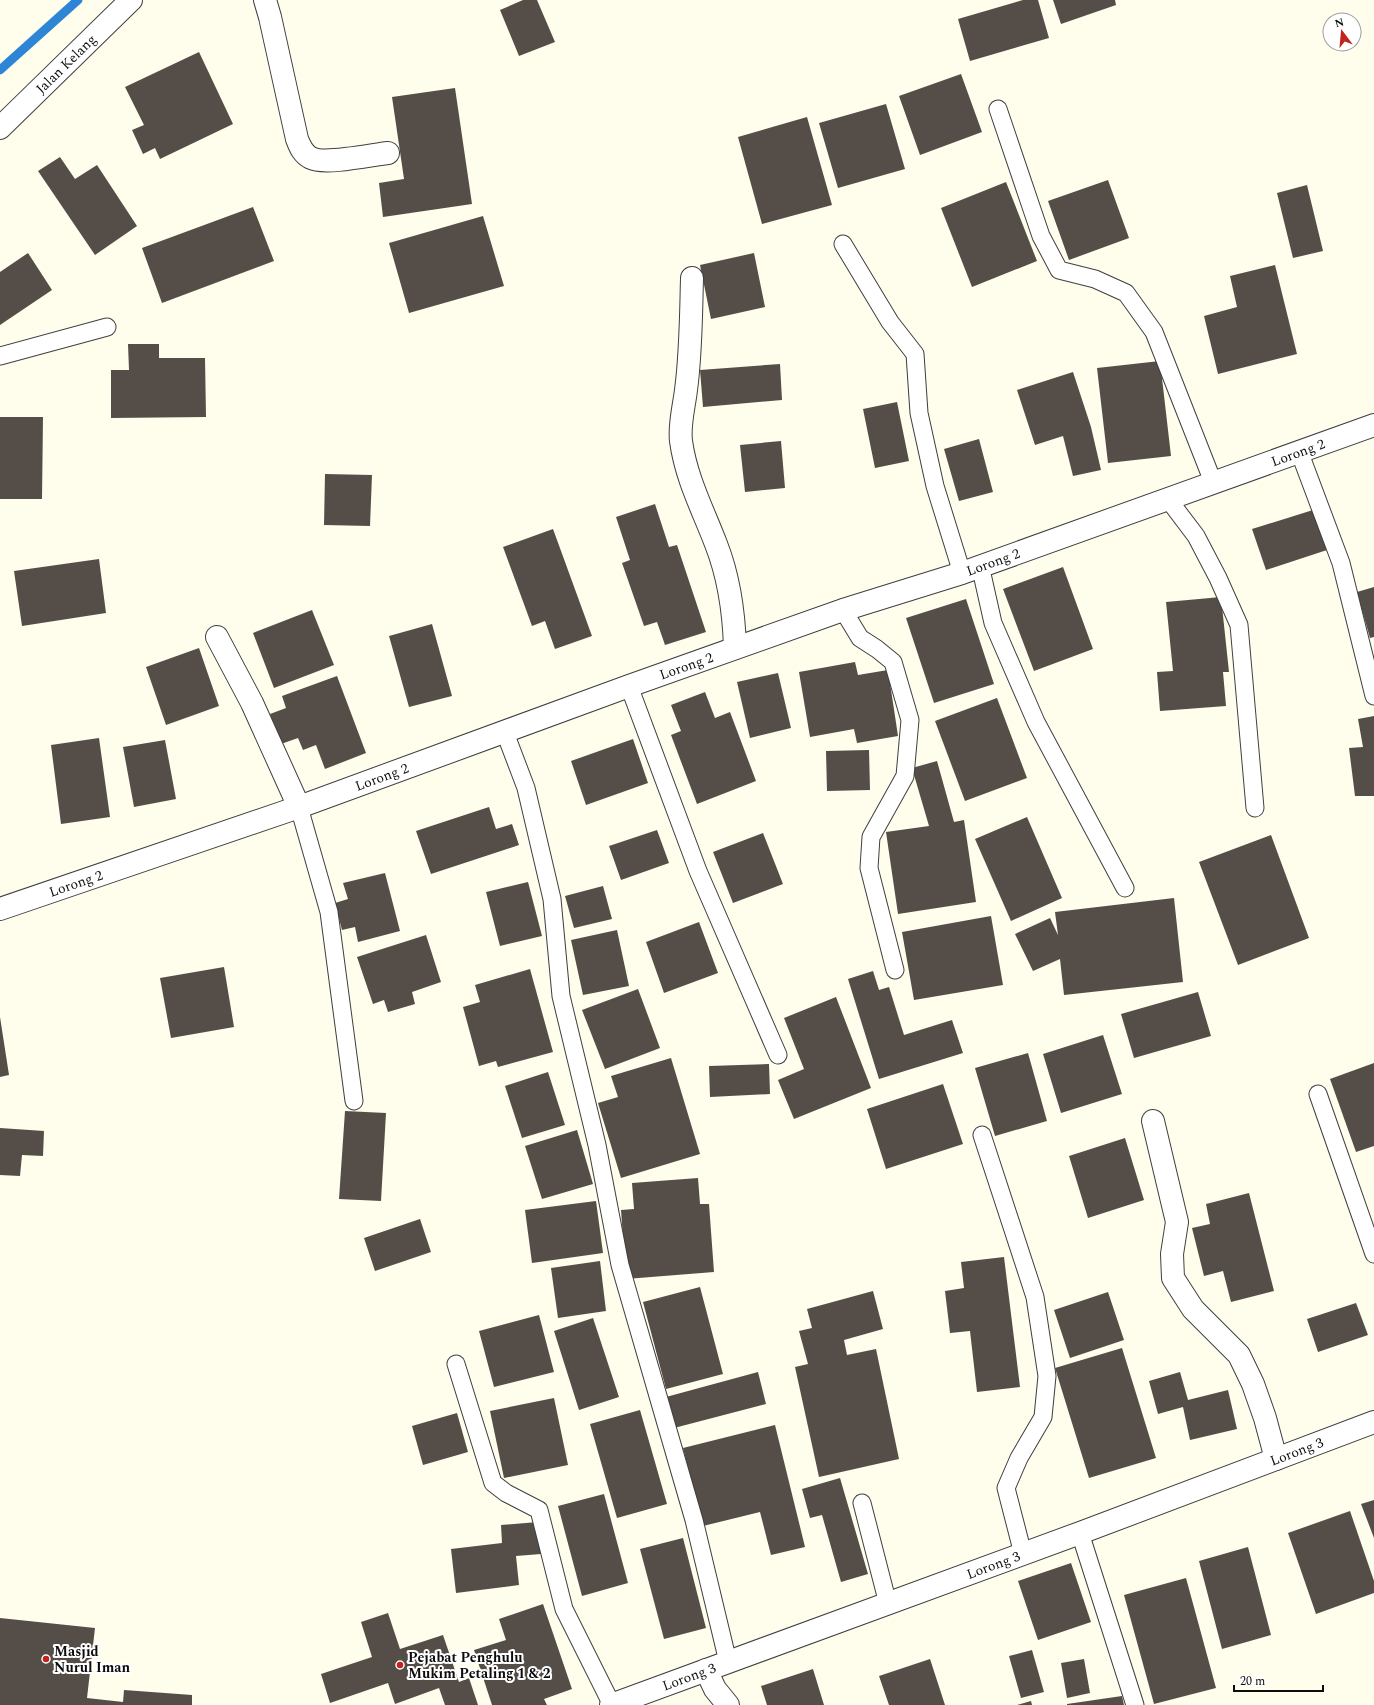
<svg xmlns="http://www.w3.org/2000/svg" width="1374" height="1705" font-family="Spectral,serif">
<rect width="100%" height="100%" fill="#fffdeb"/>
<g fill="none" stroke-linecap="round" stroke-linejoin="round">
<path stroke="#2f85d5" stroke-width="9" d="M0,70L78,0"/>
</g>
<path fill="#554e48" d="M523,0H537L555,42L519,56L500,10Z
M1023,0H1038L1049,38L970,61L958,19Z
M1053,0H1115L1116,5L1061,24Z
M199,52L233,124L160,159L155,148L143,154L132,130L144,125L125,87Z
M961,74L982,132L920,155L899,96Z
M455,88L472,204L383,217L379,183L404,179L392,97Z
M886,104L905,169L838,188L819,123Z
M807,117L832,205L762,224L738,137Z
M60,157L75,179L97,165L137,226L95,255L38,171Z
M1108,180L1129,238L1069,260L1048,201Z
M1006,182L1037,261L972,287L941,208Z
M1307,185L1323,251L1293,258L1277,193Z
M253,207L274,261L162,303L142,248Z
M483,216L504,286L409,313L389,243Z
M28,253L52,290L0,325V272Z
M754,253L765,307L711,319L700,265Z
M1275,265L1297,354L1218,374L1204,316L1237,307L1230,276Z
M128,344H159V358H205L206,417L111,418V370H129Z
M1160,361L1171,456L1108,463L1097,368Z
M780,364L782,400L703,407L700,370Z
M1073,372L1091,427L1101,470L1073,476L1063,436L1035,445L1017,390Z
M897,402L909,461L875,468L863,409Z
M0,417H43L42,499H0Z
M979,439L993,492L959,501L944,449Z
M781,441L785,488L745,492L740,445Z
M325,474L372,475L370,526L324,525Z
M655,504L669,547L677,545L706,632L665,645L657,622L644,626L622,563L630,560L616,517Z
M1313,510L1327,550L1266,570L1252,529Z
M553,529L592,636L555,649L545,621L532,626L503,547Z
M99,559L106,613L22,626L14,571Z
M1063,567L1093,649L1034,671L1003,589Z
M1374,587V637L1370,638L1357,592Z
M1221,597L1229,672H1223L1226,706L1160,711L1157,672L1173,671L1166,602Z
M966,599L994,684L934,703L906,618Z
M312,610L334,665L274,688L253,633Z
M432,624L452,696L409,707L389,636Z
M199,648L219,706L166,725L146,667Z
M855,662L858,675L888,670L898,736L857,743L854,729L810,737L799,672Z
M778,673L791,728L750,738L737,682Z
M337,676L366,753L325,769L316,745L303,750L298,738L281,744L270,714L286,708L282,696Z
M705,692L715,718L730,712L756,781L697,804L671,735L681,731L671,705Z
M997,698L1027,778L965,801L935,721Z
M1374,716V796H1355L1349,748L1363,747L1358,719Z
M99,738L110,817L61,824L51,745Z
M633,739L648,783L586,805L571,761Z
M165,740L176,799L134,807L123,747Z
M869,750L870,790L827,791L826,751Z
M937,761L954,822L964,820L976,902L898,914L886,832L929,826L912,768Z
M489,807L496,829L512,824L519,845L431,874L416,831Z
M1027,817L1062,898L1011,921L975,839Z
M657,830L669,863L621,880L609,846Z
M763,833L783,884L733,903L713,852Z
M1271,835L1309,938L1238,965L1199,862Z
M385,873L400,931L358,942L355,927L342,930L335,903L348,899L343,883Z
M528,882L542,936L500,946L486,892Z
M603,886L612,919L574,928L565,896Z
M1174,898L1183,982L1064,995L1060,959L1033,971L1015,934L1050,918L1058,935L1055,912Z
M991,916L1003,985L914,1000L902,932Z
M699,922L718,973L664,993L646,942Z
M617,930L629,986L583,995L571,940Z
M426,935L441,982L412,992L415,1004L388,1012L384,1000L373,1004L357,957Z
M224,967L234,1027L171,1038L160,978Z
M530,969L553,1052L498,1067L496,1061L479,1066L463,1007L480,1002L475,985Z
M873,971L879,990L889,987L904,1035L952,1020L963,1053L879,1079L848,979Z
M638,989L660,1048L605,1069L582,1010Z
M1198,992L1211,1036L1134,1058L1121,1014Z
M836,997L871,1088L794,1119L778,1080L804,1069L784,1018Z
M0,1017L9,1075L0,1077Z
M1103,1035L1122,1094L1061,1113L1043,1054Z
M1028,1053L1047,1121L995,1136L975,1068Z
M671,1058L700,1154L621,1178L598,1103L618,1097L611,1076Z
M1374,1063V1146L1356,1152L1330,1079Z
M769,1064L770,1094L710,1097L709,1066Z
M548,1072L565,1125L522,1138L505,1086Z
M943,1084L963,1144L886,1169L867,1109Z
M345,1111L386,1113L381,1201L339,1199Z
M0,1128L44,1131L43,1156L22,1155L20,1176L0,1175Z
M577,1130L593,1184L542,1199L525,1146Z
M1125,1138L1144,1200L1088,1218L1069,1156Z
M698,1178L700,1204H709L714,1272L626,1279L621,1210L634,1209L632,1183Z
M1249,1193L1274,1291L1231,1302L1223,1271L1204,1276L1192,1228L1210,1224L1206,1204Z
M596,1201L603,1253L532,1263L525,1210Z
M420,1219L431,1252L375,1271L364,1238Z
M1004,1257L1020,1387L977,1392L970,1331L950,1333L945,1291L964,1288L961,1262Z
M600,1261L606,1311L558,1318L551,1268Z
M700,1287L723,1374L666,1389L643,1302Z
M873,1291L883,1329L844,1340L847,1355L876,1349L899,1459L819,1477L795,1367L808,1364L799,1331L812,1328L807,1309Z
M1108,1292L1124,1340L1070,1358L1054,1310Z
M1356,1303L1368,1335L1318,1352L1307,1319Z
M539,1315L554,1372L494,1387L479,1331Z
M593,1318L619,1397L579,1410L554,1331Z
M1122,1348L1156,1458L1089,1478L1055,1368Z
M758,1372L766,1404L674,1428L666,1397Z
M1180,1372L1188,1400L1228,1390L1237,1429L1190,1440L1183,1407L1158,1414L1149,1381Z
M554,1398L568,1465L504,1478L490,1411Z
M640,1410L667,1504L617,1518L590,1424Z
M457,1413L468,1452L423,1465L412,1426Z
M775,1425L805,1547L771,1555L760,1512L703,1526L683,1448Z
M840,1478L868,1574L841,1582L822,1515L810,1518L802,1489Z
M604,1494L628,1583L582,1596L558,1506Z
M1374,1500V1538L1361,1504Z
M1350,1511L1374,1581V1593L1316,1614L1288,1533Z
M538,1522L541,1554L516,1556L519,1585L456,1593L451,1549L502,1543L501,1525Z
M683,1538L706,1628L664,1639L640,1549Z
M1248,1547L1271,1635L1222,1649L1199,1561Z
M1071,1563L1091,1622L1038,1640L1018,1581Z
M1186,1578L1216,1688L1154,1704L1124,1595Z
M543,1604L572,1689L544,1699L547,1705H492L474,1650L506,1640L499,1619Z
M388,1613L400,1649L443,1635L459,1682L469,1678L478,1705H445L439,1688L395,1704L388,1683L330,1703L321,1674L372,1657L361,1622Z
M0,1618L95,1628L87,1698L123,1702L124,1690L192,1695V1705H0Z
M1032,1650L1044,1692L1021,1698L1009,1656Z
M930,1659L945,1705H889L879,1676Z
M1084,1659L1090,1693L1067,1698L1061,1663Z
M813,1669L824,1705H767L761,1686Z
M1122,1696L1124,1705H1067V1704Z
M1031,1701L1032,1705H1017Z"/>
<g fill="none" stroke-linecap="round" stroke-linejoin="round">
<defs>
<path id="service" d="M998,109L1041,236L1059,270L1095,279L1126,293L1154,332L1213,482
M843,244L890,322L915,354L919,413L935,486L962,573
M0,356L107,327
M1299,451L1341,563L1374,696
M1168,499L1196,536L1218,578L1239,625L1255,808
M980,565L993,623L1036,722L1125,888
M843,610L860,638L877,649L893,662L910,720L905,776L871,837L869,868L895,970
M629,686L698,871L778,1055
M504,730L526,788L552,899L561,996L597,1145L620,1265L694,1520L728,1662
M299,807L329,912L354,1101
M1318,1094L1374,1254
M982,1135L1035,1297L1047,1376L1043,1417L1019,1458L1006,1488L1023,1554
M456,1364L493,1483L506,1493L539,1510L564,1609L612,1705
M862,1503L888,1604
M1080,1533L1135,1705"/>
<g id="minor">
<path d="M265,0L270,17L297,139C300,147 303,154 311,158C325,165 371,155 388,153"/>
<path id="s1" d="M0,128L131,0"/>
<path d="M692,278C691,315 691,353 686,390C684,407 679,424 681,441C686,478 703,510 716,544C729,577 734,613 735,648"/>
<path d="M217,637L252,703L299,807"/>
<path id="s2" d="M0,909L299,807L629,686L843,610L962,573L1374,425"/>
<path d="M1153,1121L1177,1222L1172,1254L1173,1278L1193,1309L1239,1355L1253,1384L1265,1418L1276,1459"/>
<path d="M706,1670L715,1689L728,1705"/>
<path id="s3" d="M611,1705L1080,1533L1374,1422"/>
</g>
</defs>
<use href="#service" stroke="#3f3f3f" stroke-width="19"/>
<use href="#minor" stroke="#3f3f3f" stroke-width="24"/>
<use href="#service" stroke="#fff" stroke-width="17"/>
<use href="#minor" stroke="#fff" stroke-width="22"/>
</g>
<g fill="#c3231d" stroke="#fff" stroke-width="1.5">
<circle cx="46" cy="1659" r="4"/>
<circle cx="400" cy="1665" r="4"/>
</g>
<g text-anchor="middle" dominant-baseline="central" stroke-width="4" stroke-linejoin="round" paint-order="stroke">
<g font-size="14" fill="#0c0c0c" stroke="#fff">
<text stroke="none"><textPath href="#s1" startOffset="92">Jalan Kelang</textPath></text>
<text stroke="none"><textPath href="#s2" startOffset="1376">Lorong 2</textPath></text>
<text stroke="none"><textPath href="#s2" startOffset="1052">Lorong 2</textPath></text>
<text stroke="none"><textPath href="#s2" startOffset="728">Lorong 2</textPath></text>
<text stroke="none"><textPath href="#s2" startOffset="404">Lorong 2</textPath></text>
<text stroke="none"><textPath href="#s2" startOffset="80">Lorong 2</textPath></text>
<text stroke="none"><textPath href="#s3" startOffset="731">Lorong 3</textPath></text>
<text stroke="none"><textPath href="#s3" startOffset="407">Lorong 3</textPath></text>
<text stroke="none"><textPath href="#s3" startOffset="83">Lorong 3</textPath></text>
</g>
<g font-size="14" font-weight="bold" fill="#0c0c0c" stroke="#fff" text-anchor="start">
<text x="54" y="1651">Masjid<tspan x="54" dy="16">Nurul Iman</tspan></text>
<text x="408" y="1657">Pejabat Penghulu<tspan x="408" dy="16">Mukim Petaling 1 &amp; 2</tspan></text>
</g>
</g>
<g transform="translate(1342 32) rotate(344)"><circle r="19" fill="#ffffff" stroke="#9e9e9e"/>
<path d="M0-3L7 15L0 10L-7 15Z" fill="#c3231d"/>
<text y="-6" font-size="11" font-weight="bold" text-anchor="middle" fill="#0c0c0c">N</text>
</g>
<path d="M1234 1685v6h89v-6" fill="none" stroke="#0c0c0c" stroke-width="2"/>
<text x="1240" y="1685" font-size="12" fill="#0c0c0c" stroke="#ffffff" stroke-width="3" paint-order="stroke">20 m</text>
</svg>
